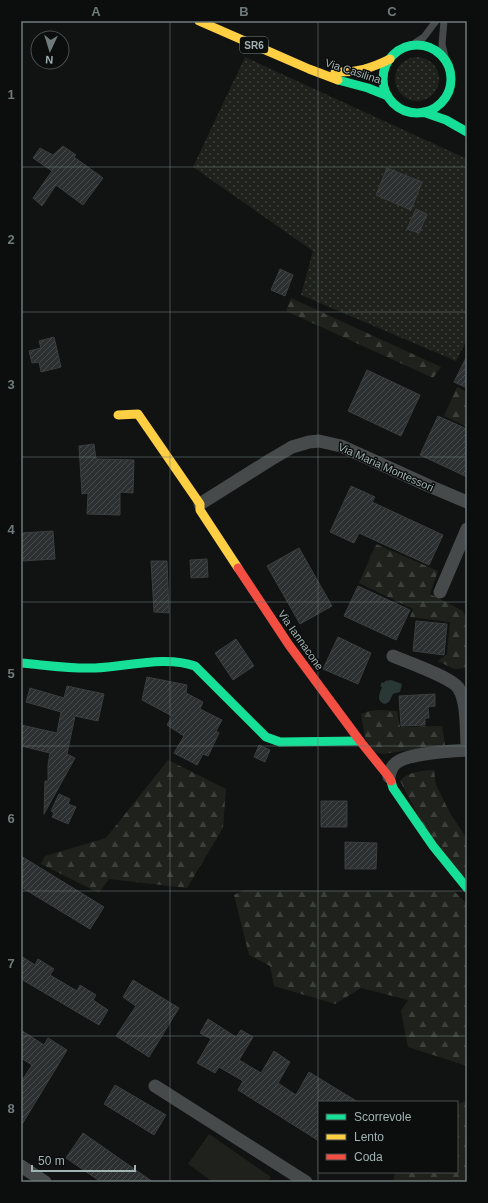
<svg xmlns="http://www.w3.org/2000/svg" width="488" height="1203" font-family="Arial,sans-serif">
<defs>
<pattern id="green-dots" width="8" height="8" patternUnits="userSpaceOnUse"><rect width="8" height="8" fill="#1f221c"/><path d="M2 2h.1M6 6h.1" fill="none" stroke="#3c403b" stroke-width="1.8" stroke-linecap="round"/></pattern>
<pattern id="forest-firs" width="22" height="20" patternUnits="userSpaceOnUse"><rect width="22" height="20" fill="#1f221c"/><path d="M5 1l3.5 6h-7zM16 11l3.5 6h-7z" fill="#3c403b"/></pattern>
<pattern id="building-hatch" width="6" height="6" patternUnits="userSpaceOnUse"><rect width="6" height="6" fill="#2d3030"/><path d="M-1 1l2-2M0 6l6-6M5 7l2-2" fill="none" stroke="#484c4c"/></pattern>
</defs>
<rect width="100%" height="100%" fill="#111212"/>
<path fill="url(#green-dots)" d="M395 79a22 22 0 1 1 44 0a22 22 0 1 1-44 0Z
M245,57L467,159V340L456,361L301,295L313,251L193,167Z"/>
<path fill="url(#forest-firs)" d="M291,298L441,367L433,378L286,311Z
M457,387L467,392V427L444,416Z
M376,544L438,571L430,594L463,611L467,621V668L454,669L438,661L447,654L450,622L410,617L413,609L359,583Z
M380,710L397,711L400,727L442,726L445,745L383,754L374,752L365,738L361,714L369,711Z
M168,760L226,789L223,828L187,888L109,879L99,893L41,864L45,856L106,838Z
M434,770L436,785L450,813L467,839V887L439,855L400,781C408,771 422,771 434,770Z
M244,890L454,891L467,904V1066L408,1047L401,1011L408,1000L361,988L335,1004L274,986L270,966L249,955L234,895Z
M467,1100V1182H393L395,1172H457V1105Z"/>
<path fill="#1f221c" d="M209,1134L271,1177L267,1182H213L188,1164Z"/>
<path fill="#2a3835" d="M391,680L402,684L400,692L393,694L389,702L385,704C376,701 379,695 382,687L380,686L382,682L384,683L385,681Z"/>
<path fill="url(#building-hatch)" stroke="#3a3e3e" d="M63,146L76,155L74,157L103,178L83,205L56,185L42,206L33,198L52,171L33,158L40,148L53,155Z
M387,168L422,182L411,210L376,195Z
M416,209L427,214L419,233L407,229Z
M280,269L293,275L285,296L271,290Z
M54,337L61,367L41,372L39,362L32,363L29,351L41,348L39,341Z
M467,356V388L454,382Z
M367,370L420,395L401,436L348,411Z
M438,416L467,429V477L420,455Z
M94,444L96,459L134,460L133,493L120,492V515L87,514L88,493L82,494L79,446Z
M351,486L375,497L372,502L443,535L429,565L359,533L354,543L330,532Z
M53,531L55,559L21,561V533Z
M299,548L332,606L300,624L267,566Z
M207,559L208,577L191,578L190,560Z
M151,561H167L169,613L154,612Z
M358,586L410,610L396,640L344,616Z
M416,621L447,624L444,655L413,651Z
M338,637L371,653L358,684L323,669Z
M236,639L254,666L233,680L215,653Z
M147,677L187,685L186,693L203,702L200,709L222,720L216,731L219,733L208,756L203,754L197,765L174,753L184,736L167,725L172,716L142,700Z
M67,686L104,694L98,721L75,716L67,754L75,758L44,814L45,781H48V765L50,753L21,746V725L57,733L61,712L26,702L30,688L64,698Z
M435,694V706L428,707L429,718H425V725L401,726L399,696Z
M259,745L270,750L265,762L254,757Z
M59,794L70,799L68,804L76,807L68,824L52,817L54,813L51,811Z
M321,801H347V827H321Z
M345,842L377,843L376,869H345Z
M21,856L104,907L90,929L21,887Z
M21,956L35,965L38,959L54,969L50,975L77,991L80,985L96,995L93,1000L108,1010L99,1025L21,979Z
M133,980L179,1008L149,1057L116,1036L136,1006L123,997Z
M208,1019L236,1037L241,1030L253,1037L239,1060L261,1073L274,1051L290,1062L278,1083L296,1095L309,1072L358,1102H319V1141L238,1090L243,1081L219,1067L215,1073L197,1063L211,1039L200,1033Z
M21,1030L44,1045L48,1038L67,1050L21,1126V1082L32,1065L21,1058Z
M115,1085L166,1115L154,1135L104,1104Z
M83,1133L153,1182H101L66,1158Z"/>
<g fill="none" stroke-linecap="round" stroke-linejoin="round">
<path stroke="#464a4a" stroke-width="7" d="M444,21L442,44L446,61
M412,45L424,37L436,21"/>
<path stroke="#464a4a" stroke-width="13" d="M200,504L270,460L292,447L309,442L319,441L341,446L427,485L467,502
M440,592L467,529
M393,656C407,662 453,678 459,689C467,702 466,728 467,744
M389,777C390,772 391,767 396,763C408,753 450,751 467,750
M155,1086L306,1182
M21,1166L45,1182"/>
<path stroke="#16e098" stroke-width="9" d="M383 79a34 34 0 1 1 68 0a34 34 0 1 1-68 0Z
M338,80L368,88L388,96
M423,112L446,120L467,132
M21,663C45,665 70,669 95,668C127,667 164,655 195,666L266,737L280,742L360,741
M391,781L393,788L433,846L467,888"/>
<path stroke="#ffcf43" stroke-width="9" d="M199,21L309,69L338,80
M335,72C356,73 372,68 390,59
M118,415L138,414L200,504V510L238,568"/>
<path stroke="#f24e42" stroke-width="9" d="M238,568L289,645L360,741L389,777L391,781"/>
</g>
<path fill="none" stroke="#6f7b7b" stroke-width="1" stroke-opacity="0.55" d="M170,21V1182M318,21V1182M21,167H467M21,312H467M21,457H467M21,602H467M21,746H467M21,891H467M21,1036H467"/>
<g text-anchor="middle" dominant-baseline="central" stroke-width="3" stroke-linejoin="round" paint-order="stroke">
<rect fill="#0c0d0d" stroke="#758181" stroke-width="1" x="240" y="37" width="28" height="16" rx="3"/>
<g font-size="10" font-weight="bold" fill="#a2b3b3">
<text x="254" y="45">SR6</text>
</g>
<g font-size="11" fill="#a2b3b3" stroke="#0c0d0d">
<text transform="translate(353 71) rotate(18)">Via Casilina</text>
<text transform="translate(386 467) rotate(24)">Via Maria Montessori</text>
<text transform="translate(301 640) rotate(55)">Via Iannacone</text>
</g>
</g>
<rect width="488" height="1203" fill="none" stroke="#0c0d0d" stroke-width="44"/>
<rect x="318" y="1101" width="140" height="72" fill="#0c0d0d" stroke="#484f4f"/>
<rect x="326" y="1114" width="20" height="6" fill="#16e098" stroke="#484f4f"/>
<text x="354" y="1121" font-size="12" fill="#a2b3b3">Scorrevole</text>
<rect x="326" y="1134" width="20" height="6" fill="#ffcf43" stroke="#484f4f"/>
<text x="354" y="1141" font-size="12" fill="#a2b3b3">Lento</text>
<rect x="326" y="1154" width="20" height="6" fill="#f24e42" stroke="#484f4f"/>
<text x="354" y="1161" font-size="12" fill="#a2b3b3">Coda</text>
<g transform="translate(50 50) rotate(184)"><circle r="19" fill="#0c0d0d" stroke="#484f4f"/>
<path d="M0-3L7 15L0 10L-7 15Z" fill="#6f7b7b"/>
<text y="-6" font-size="11" font-weight="bold" text-anchor="middle" fill="#a2b3b3">N</text>
</g>
<path d="M32 1165v6h103v-6" fill="none" stroke="#a2b3b3" stroke-width="2"/>
<text x="38" y="1165" font-size="12" fill="#a2b3b3" stroke="#0c0d0d" stroke-width="3" paint-order="stroke">50 m</text>
<rect x="22" y="22" width="444" height="1159" fill="none" stroke="#6f7b7b" stroke-width="1.5"/>
<g font-size="13" text-anchor="middle" font-weight="bold" fill="#6f7b7b">
<text x="96" y="16">A</text>
<text x="244" y="16">B</text>
<text x="392" y="16">C</text>
<text x="11" y="99">1</text>
<text x="11" y="244">2</text>
<text x="11" y="389">3</text>
<text x="11" y="534">4</text>
<text x="11" y="678">5</text>
<text x="11" y="823">6</text>
<text x="11" y="968">7</text>
<text x="11" y="1113">8</text>
</g>
</svg>
